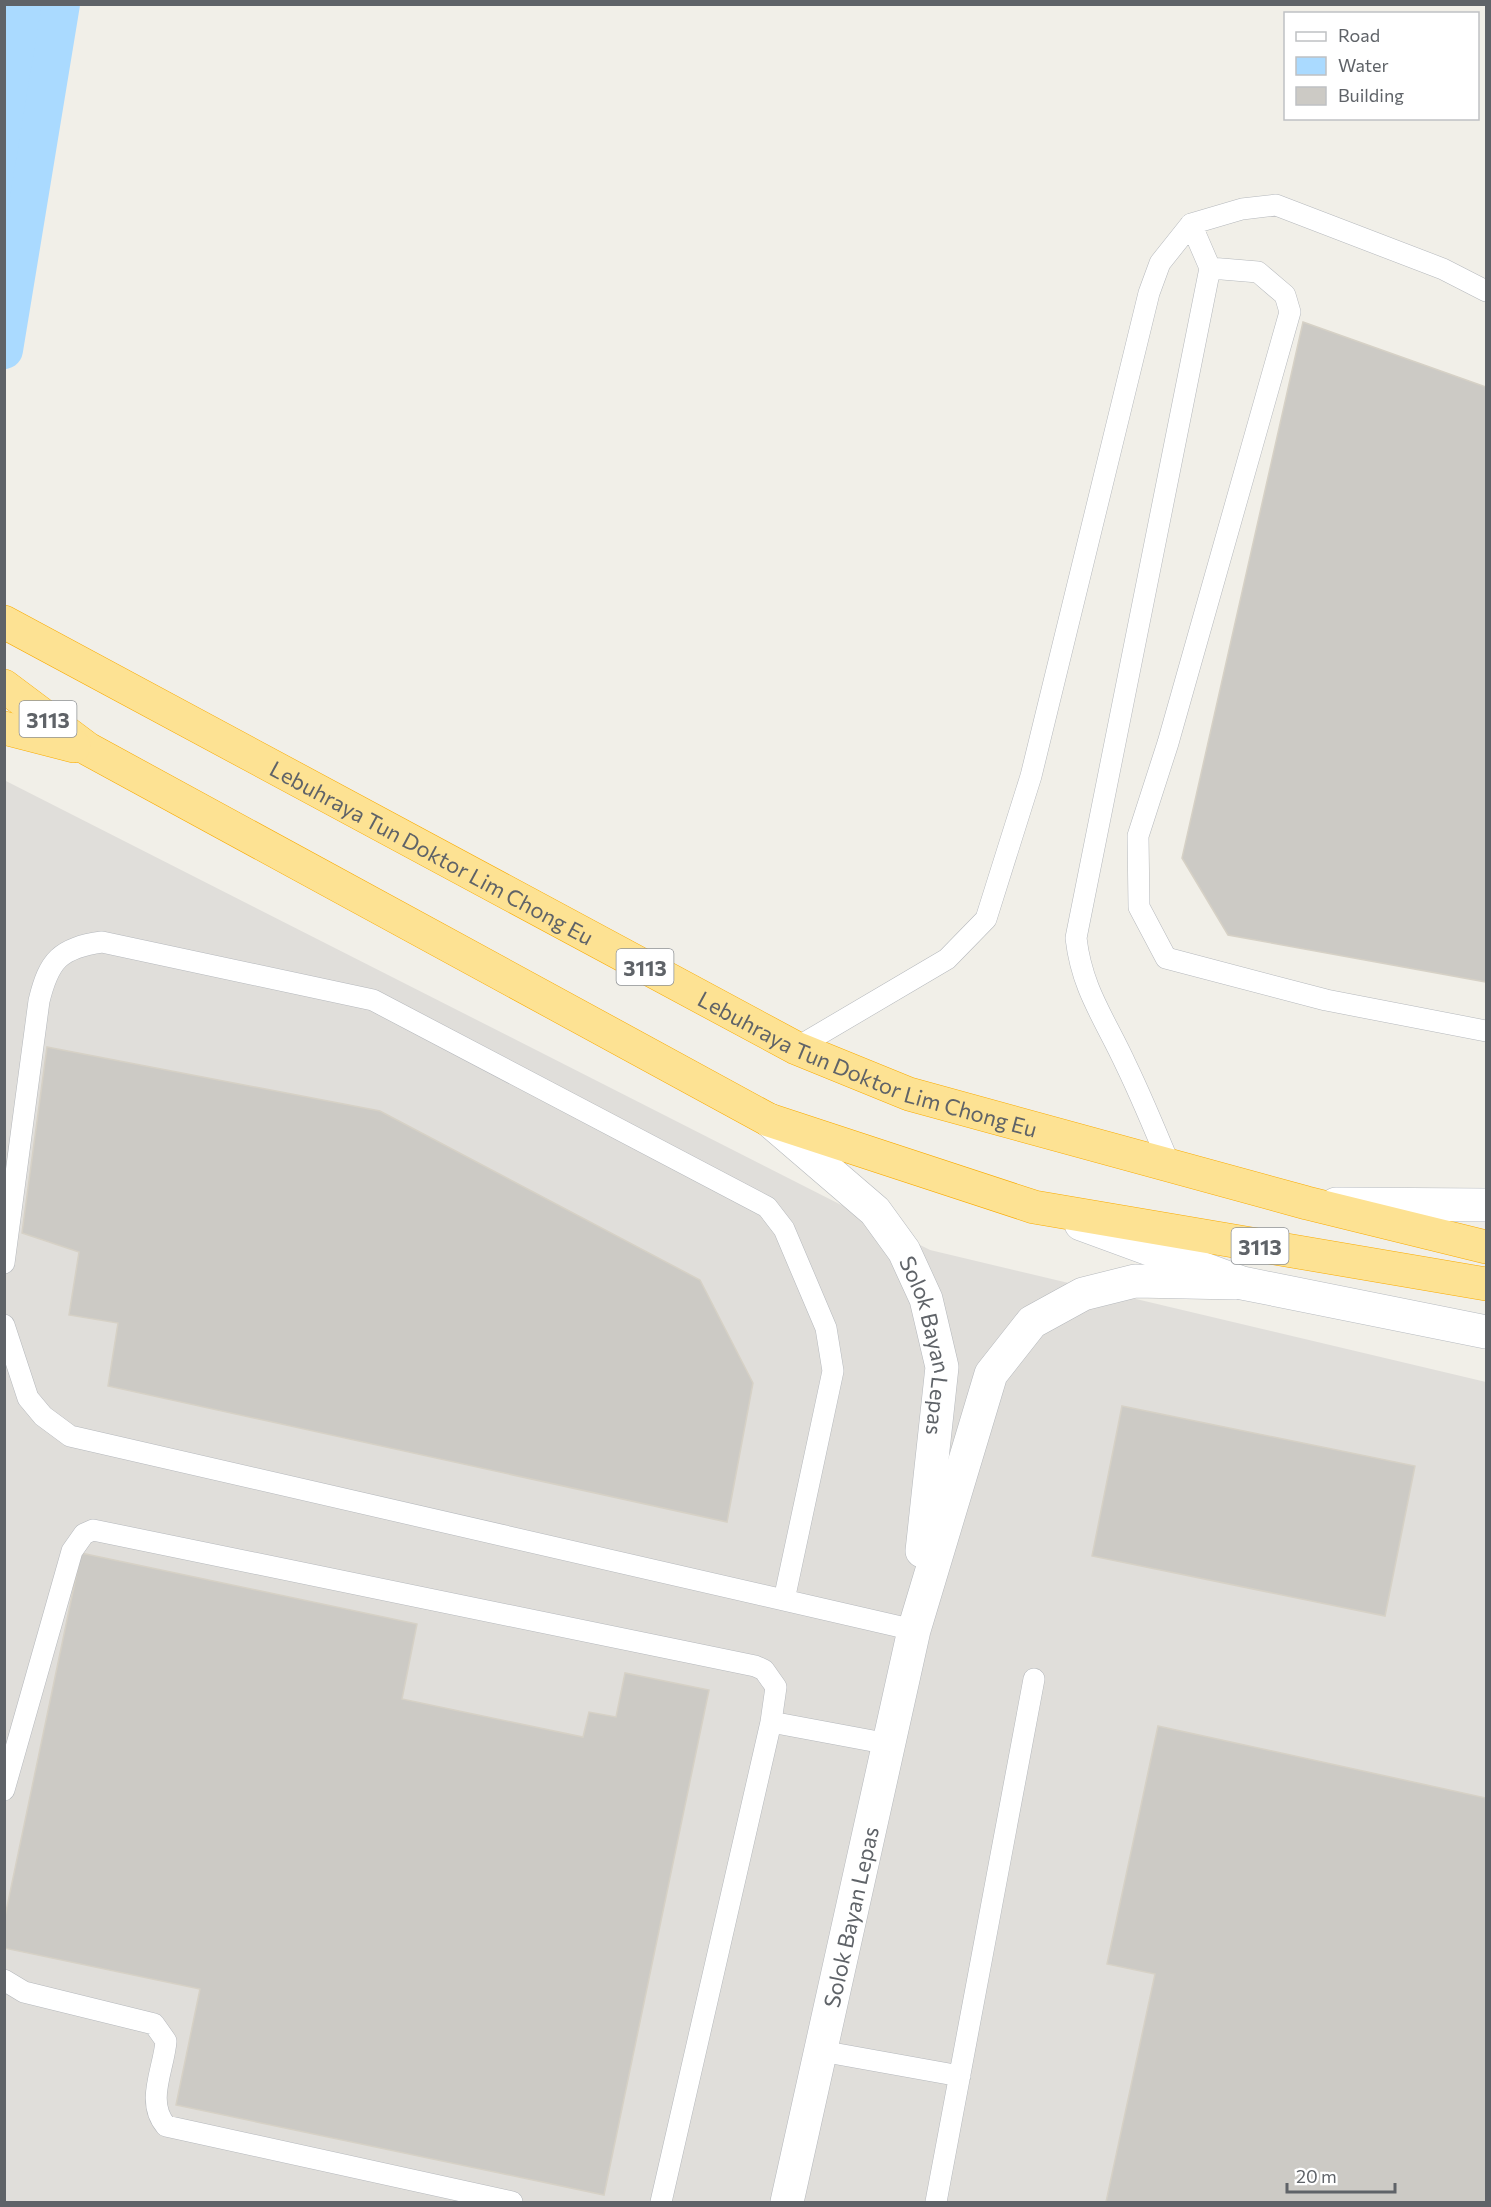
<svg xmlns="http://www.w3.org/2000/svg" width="1491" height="2207" font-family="Commissioner,sans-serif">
<rect width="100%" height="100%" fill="#f1efe8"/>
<path fill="#e0deda" d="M4,780L930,1250L1486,1382V2202H5Z"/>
<path fill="#aadaff" d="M5,4L61,5L5,350L4,5Z"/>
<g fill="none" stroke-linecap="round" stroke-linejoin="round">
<path stroke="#aadaff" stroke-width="38" d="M4,350L61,4"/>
</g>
<path fill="#cccac5" stroke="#d6d1c6" stroke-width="1.5" d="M1303,322L1486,387V982L1228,935L1182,858Z
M47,1047L380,1111L700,1280L753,1383L727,1522L108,1386L118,1323L69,1315L79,1252L22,1233Z
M1122,1406L1415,1466L1385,1616L1092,1556Z
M81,1553L417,1624L402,1699L583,1737L589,1712L616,1717L625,1673L709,1690L604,2195L176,2105L200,1989L4,1948V1921Z
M1158,1726L1486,1798V2202H1106L1155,1974L1107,1964Z"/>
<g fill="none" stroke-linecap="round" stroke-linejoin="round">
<defs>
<path id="lane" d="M1210,268L1258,272L1285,295L1290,312L1168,743L1138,836L1139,907L1166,958L1326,1000L1486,1031
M796,1048L947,959L986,919L1031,776L1149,293L1160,263L1191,224L1242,209L1276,205L1443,269L1486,291
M1170,1166C1156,1132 1142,1098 1126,1065C1105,1019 1082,990 1076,938L1210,268L1191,224
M4,1263L39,1001C49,960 60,948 102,942L373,1000L767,1207L784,1229L826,1328L833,1371L784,1600
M4,1325L28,1398L43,1416L70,1436L914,1630
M4,1790L72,1551L84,1534L93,1530L755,1666L764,1670L776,1687L771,1722
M4,1980L24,1992L154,2024L166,2041C164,2069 145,2102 166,2126L512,2202
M821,2051L960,2076
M661,2202L771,1722L889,1744
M936,2202L1034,1679"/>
<g id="street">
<path id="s1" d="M769,1120L875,1211L904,1251L926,1299L942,1367L922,1551"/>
<path id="s2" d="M787,2202L914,1630L991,1374L1032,1322L1083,1294L1135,1281L1236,1283"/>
</g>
<path id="secondary" d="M1336,1204L1486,1205
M1081,1224L1242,1283L1486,1332"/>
<g id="highway">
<path id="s3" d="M4,622L796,1048L909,1094L1307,1203L1486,1247"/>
<path d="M4,686L88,749L769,1120L1034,1207L1486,1284"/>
<path d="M4,728L74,746"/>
</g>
</defs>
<use href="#lane" stroke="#b5b8bc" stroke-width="22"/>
<use href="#street" stroke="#b5b8bc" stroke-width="34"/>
<use href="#secondary" stroke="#b6babf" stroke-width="34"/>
<use href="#highway" stroke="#f9ab00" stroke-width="34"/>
<use href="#lane" stroke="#fff" stroke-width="21"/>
<use href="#street" stroke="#fff" stroke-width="33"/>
<use href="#secondary" stroke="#fff" stroke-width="33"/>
<use href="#highway" stroke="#fde293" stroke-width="33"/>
</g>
<g text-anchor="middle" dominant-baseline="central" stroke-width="4.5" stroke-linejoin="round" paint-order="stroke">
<g fill="#fff" stroke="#8f9295" stroke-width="1.5">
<rect x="19.5" y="701" width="57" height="36" rx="4.5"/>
<rect x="616.5" y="949" width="57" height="36" rx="4.5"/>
<rect x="1231.5" y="1228" width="57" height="36" rx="4.5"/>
</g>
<g font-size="21" font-weight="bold" fill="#5f6368">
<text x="48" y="719">3113</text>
<text x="645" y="967">3113</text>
<text x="1260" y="1246">3113</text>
</g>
<g font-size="22" fill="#5f6368" stroke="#fff">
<text stroke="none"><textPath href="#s3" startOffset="486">Lebuhraya Tun Doktor Lim Chong Eu</textPath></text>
<text stroke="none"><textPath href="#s3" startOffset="972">Lebuhraya Tun Doktor Lim Chong Eu</textPath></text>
<text stroke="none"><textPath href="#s1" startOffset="288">Solok Bayan Lepas</textPath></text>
<text stroke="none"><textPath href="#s2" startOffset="292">Solok Bayan Lepas</textPath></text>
</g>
</g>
<rect width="1491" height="2207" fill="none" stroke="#5f6368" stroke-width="12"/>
<rect x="1284" y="12" width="195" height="108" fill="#ffffff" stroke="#bfc1c3" stroke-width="1.5"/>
<rect x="1296" y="32" width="30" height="9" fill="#ffffff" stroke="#bfc1c3" stroke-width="1.5"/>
<text x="1338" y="42" font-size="18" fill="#5f6368">Road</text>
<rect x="1296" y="57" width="30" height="18" fill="#aadaff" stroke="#bfc1c3" stroke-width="1.5"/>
<text x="1338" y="72" font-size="18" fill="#5f6368">Water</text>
<rect x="1296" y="87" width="30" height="18" fill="#cccac5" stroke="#bfc1c3" stroke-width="1.5"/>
<text x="1338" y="102" font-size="18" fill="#5f6368">Building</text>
<path d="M1287 2183v9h108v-9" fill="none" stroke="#5f6368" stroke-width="3"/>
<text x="1296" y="2183" font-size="18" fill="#5f6368" stroke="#ffffff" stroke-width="4.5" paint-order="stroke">20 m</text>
</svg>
